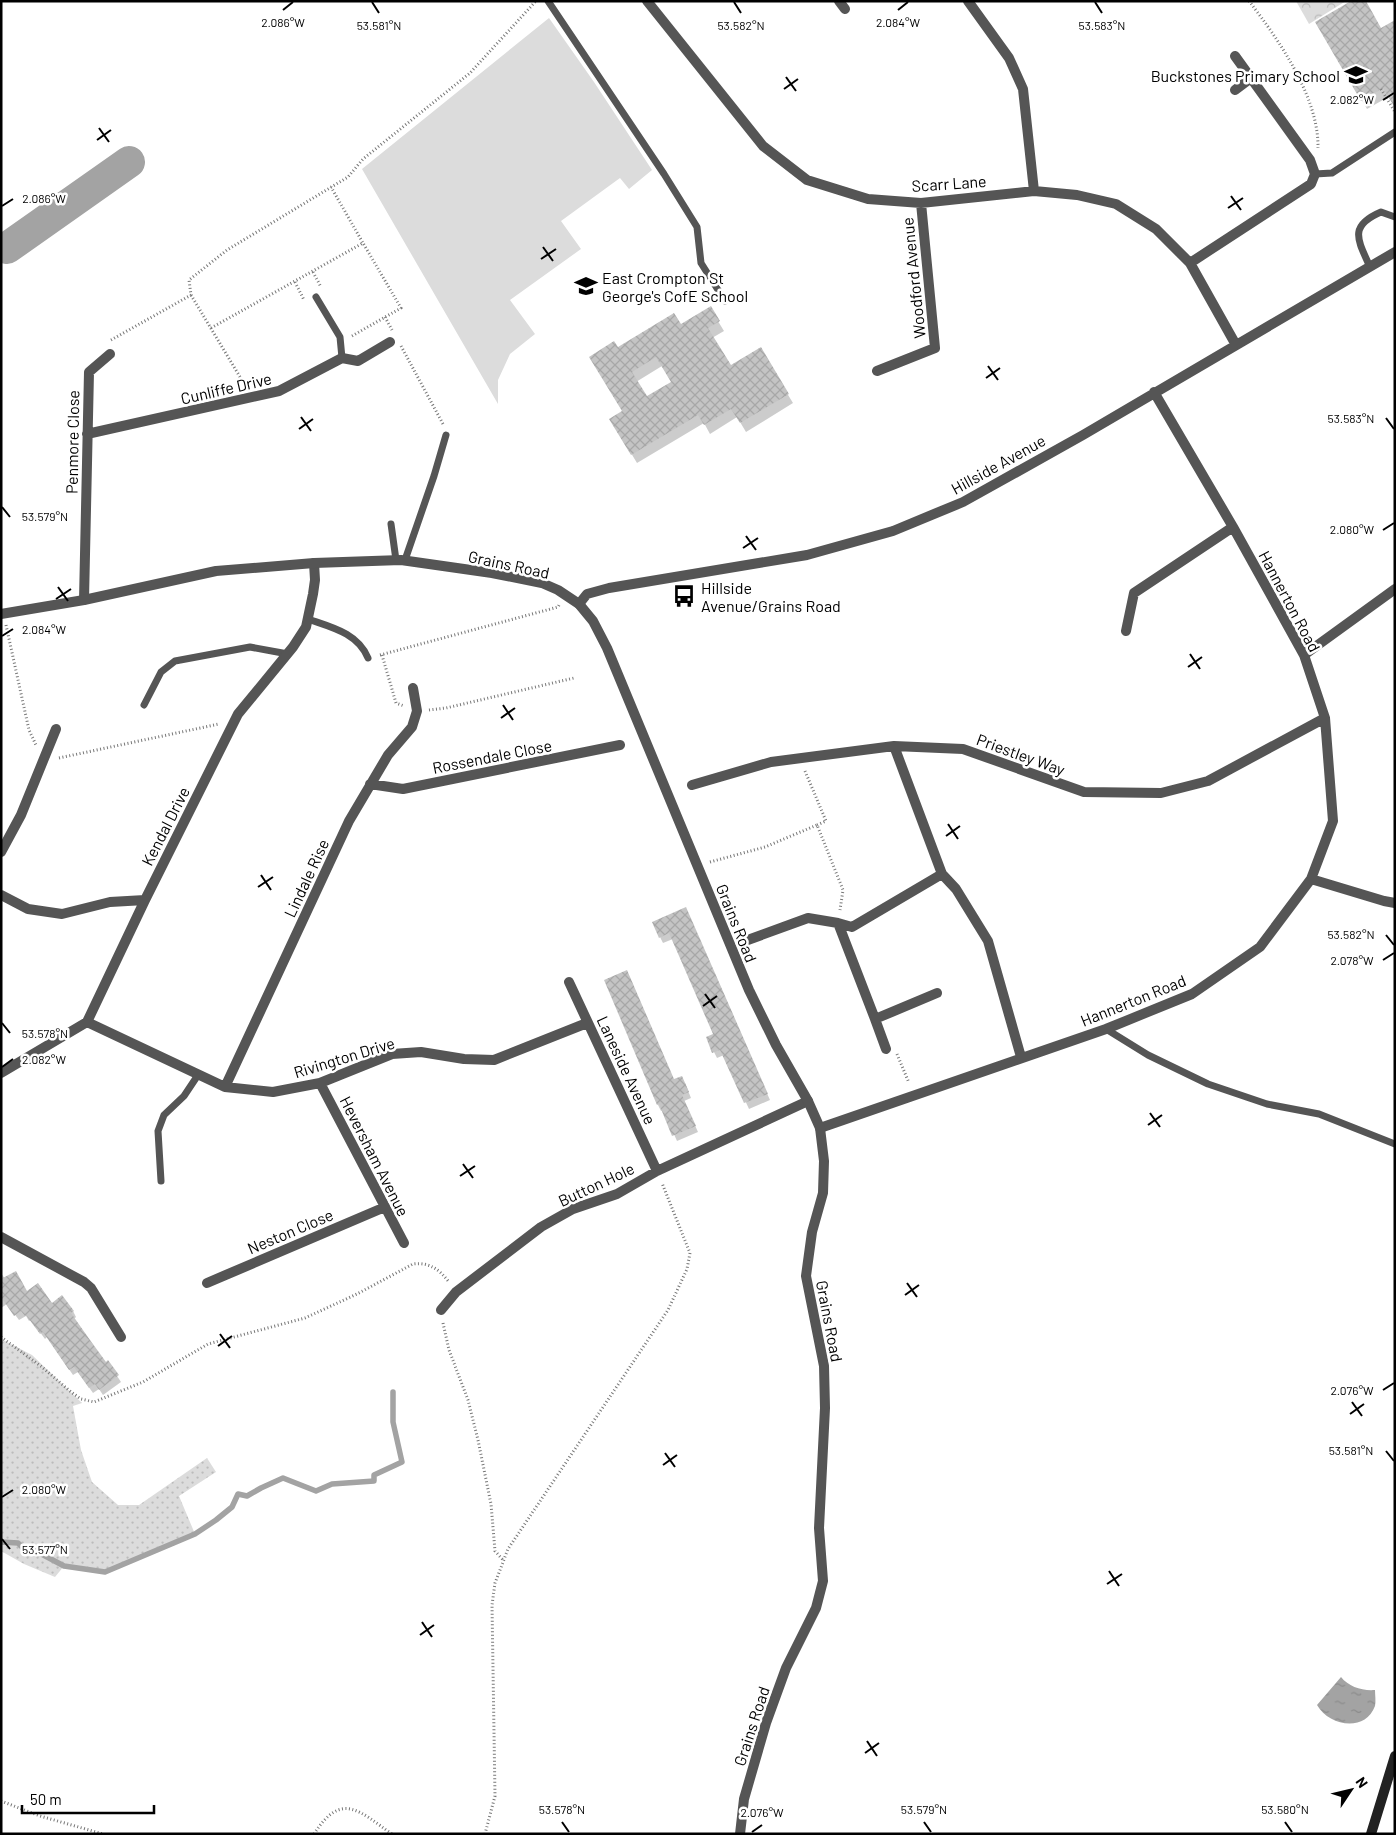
<svg xmlns="http://www.w3.org/2000/svg" width="1396" height="1835" font-family="Barlow,sans-serif">
<defs>
<pattern id="grass-dots" width="8" height="8" patternUnits="userSpaceOnUse" patternTransform="scale(1.25)"><rect width="8" height="8" fill="#dcdcdc"/><path d="M2 2h.1M6 6h.1" fill="none" stroke="#bbb" stroke-width="1.8" stroke-linecap="round"/></pattern>
<pattern id="forest-crowns" width="20" height="18" patternUnits="userSpaceOnUse" patternTransform="scale(1.25)"><rect width="20" height="18" fill="#dcdcdc"/><path d="M2 6a3 3 0 1 1 6 0M12 15a3 3 0 1 1 6 0" fill="none" stroke="#bbb"/></pattern>
<pattern id="water-ripples" width="26" height="14" patternUnits="userSpaceOnUse" patternTransform="scale(1.25)"><rect width="26" height="14" fill="#a3a3a3"/><path d="M2 4q2-2 4 0t4 0M15 11q2-2 4 0t4 0" fill="none" stroke="#8b8b8b"/></pattern>
<pattern id="building-cross-hatch" width="8" height="8" patternUnits="userSpaceOnUse" patternTransform="scale(1.25)"><rect width="8" height="8" fill="#c4c4c4"/><path d="M0 0l8 8M0 8l8-8" fill="none" stroke="#a7a7a7"/></pattern>
</defs>
<rect width="100%" height="100%" fill="#fff"/>
<path fill="url(#grass-dots)" d="M1,1339L32,1355L82,1403L73,1406L81,1450L92,1482L118,1505H139L207,1458L216,1472L179,1496L195,1534L105,1572L64,1566L55,1577L24,1564L1,1551Z"/>
<path fill="url(#forest-crowns)" d="M1296,1H1346L1309,24Z"/>
<path fill="#dcdcdc" d="M549,18L594,82L652,170L629,189L620,178L561,221L581,249L510,300L535,334L510,354L498,380V404L362,169Z"/>
<path fill="url(#water-ripples)" d="M1341,1677C1349,1687 1362,1691 1375,1690C1375,1695 1376,1701 1375,1706C1365,1733 1329,1726 1317,1705Z"/>
<path fill="#0003" fill-rule="evenodd" d="M1317,22L1381,29L1390,96L1367,109Z
M710,308L724,331L712,338L731,367L760,349L793,403L746,432L737,417L710,434L704,423L637,463L611,420L623,412L617,349L681,326ZM662,366L672,382L646,398L636,382Z
M688,915L770,1100L749,1109L724,1055L717,1058L707,1038L714,1035L673,939L663,943L660,937Z
M605,980L674,1080L685,1083L691,1098L684,1101L698,1132L677,1141L663,1110L661,1111L658,1105Z
M1,1273L5,1279L27,1293L52,1305L73,1311L76,1317L74,1319L106,1364L108,1362L121,1382L103,1395L99,1389L93,1393L78,1372L73,1375L47,1337L45,1339L31,1320L29,1321L26,1316L19,1320L7,1304L1,1308Z"/>
<g fill="none" stroke-linecap="round" stroke-linejoin="round">
<path stroke="#a3a3a3" stroke-width="5.5" d="M1,1542L18,1543L24,1549L34,1550L64,1566L105,1572L195,1534L216,1520L232,1507L238,1494L247,1496L261,1488L283,1478L316,1491L332,1484L374,1481V1475L402,1462L393,1422V1392"/>
<path stroke="#a3a3a3" stroke-width="32" d="M7,248L129,162"/>
</g>
<path fill="url(#building-cross-hatch)" fill-rule="evenodd" d="M1351,1H1366L1381,28L1395,20V108L1383,88L1361,101L1315,22Z
M711,306L720,321L708,328L731,365L761,347L789,394L740,423L731,409L704,425L698,415L631,455L609,419L622,411L589,357L614,341L618,347L674,313L681,324ZM656,357L671,382L647,396L632,372Z
M686,907L768,1094L744,1103L720,1050L712,1053L706,1037L713,1034L669,933L659,938L652,922Z
M627,970L674,1079L682,1076L689,1092L682,1095L696,1126L672,1136L659,1104L657,1105L604,980Z
M16,1271L27,1291L38,1283L52,1303L62,1295L74,1311L71,1313L90,1340L106,1362L108,1360L119,1375L99,1390L95,1384L89,1388L74,1367L69,1370L43,1332L40,1334L26,1315L25,1316L21,1311L14,1316L1,1297V1279Z"/>
<g fill="none" stroke-linecap="round" stroke-linejoin="round">
<path stroke="#777" stroke-width="3" stroke-dasharray="1 2.5" stroke-linecap="butt" d="M1249,1C1279,40 1319,98 1318,148
M1381,89L1395,112
M313,272L321,287
M295,282L304,300
M191,295L246,387
M385,317L392,330
M211,328L363,243L331,187
M352,336L401,308L363,243
M111,340L191,295L189,280L227,250L348,177L363,159L470,73L536,1
M401,346L443,424
M6,625L29,730L36,745
M380,655L558,607L559,605
M382,655L396,703L404,706
M429,710L446,708L574,678
M59,758L219,724
M805,771L826,821L817,825
M710,862L765,847L817,825L843,890L840,910
M897,1054L909,1083
M443,1323L449,1350L468,1400L478,1440L491,1504L495,1551L504,1561
M1,1337L42,1367L71,1392L81,1399L94,1402L143,1382L208,1344L305,1318L357,1294L413,1264C429,1262 439,1269 449,1282
M1,1801L40,1816L103,1834
M314,1834C342,1790 360,1812 392,1834
M485,1834L495,1796L492,1605L495,1583L508,1549L668,1310L687,1269L690,1253L662,1183"/>
<path stroke="#555" stroke-width="7" d="M548,1L664,174L697,227L701,263L725,301
M1315,174L1332,173L1395,132
M1370,267C1358,240 1348,226 1381,212L1395,217
M316,297L340,337L342,358
M391,524L396,560
M405,560L434,476L446,435
M308,619C331,627 358,633 368,658
M144,705L161,672L175,661L250,647L288,654
M1106,1029L1148,1055L1208,1084L1267,1104L1319,1114L1395,1144
M161,1181L158,1131L164,1115L184,1096L198,1075"/>
<path stroke="#555" stroke-width="10" d="M647,1L763,146L807,180L868,199L921,203L1034,191L1077,195L1116,204L1156,229L1190,263L1236,345
M839,1L845,9
M968,1L1009,58L1023,89L1034,191
M1235,90L1251,78
M1190,263L1311,184L1315,174L1310,160L1235,56
M877,371L935,348L921,203
M87,434L279,391L342,358L358,361L390,342
M84,600L89,372L110,354
M579,604L587,594L609,588L807,555L893,531L963,502L1083,435L1395,252
M1126,631L1134,593L1233,527
M1304,655L1395,589
M894,746L942,874L956,889L988,941L1021,1057
M370,784L403,789L620,745
M692,785L771,762L894,746L963,749L1084,792L1161,793L1208,781L1325,718
M1,852L21,815L56,729
M1311,879L1384,901L1395,903
M1,895L28,909L62,914L110,902L145,900
M838,923L875,1019L937,993
M745,941L808,918L838,923L852,927L942,874
M569,982L657,1171
M875,1019L886,1049
M87,1022L225,1087L273,1092L320,1083L392,1054L421,1052L464,1059L494,1060L587,1023
M1,1073L87,1022L145,900L238,714L293,647L306,627L313,594L315,580L314,563
M320,1083L404,1243
M225,1087L349,821L388,755L412,727L417,711L413,688
M820,1128L1106,1029L1192,994L1260,947L1311,879L1333,821L1325,718L1304,655L1233,527L1154,392
M1,1237L84,1282L91,1288L121,1337
M207,1283L385,1207
M441,1310L456,1292L541,1227L573,1209L617,1194L657,1171L808,1101"/>
<path stroke="#555" stroke-width="10" d="M1,614L84,600L216,571L314,563L401,560L492,573L542,583L558,590L579,604L593,621L607,648L749,990L776,1045L808,1101L820,1128L824,1161L823,1193L812,1232L806,1276L824,1366L825,1408L819,1528L823,1581L816,1608L786,1668L766,1723L744,1799L740,1834"/>
<path stroke="#222" stroke-width="10" d="M1371,1834L1395,1756"/>
</g>
<path fill="none" stroke="#000" stroke-width="2" d="M372,2L379,13M734,2L741,13M1095,2L1102,13M283,10L293,2M898,10L908,2M786,77L796,91M784,89L798,79M1383,100L1394,93M99,128L109,142M97,140L111,130M1231,196L1241,210M2,206L13,199M1228,208L1243,198M543,247L553,261M541,259L556,249M988,366L998,380M986,378L1000,368M301,417L311,431M1386,418L1394,429M299,429L313,419M2,507L10,517M1383,530L1394,523M746,536L756,550M743,548L758,538M58,587L68,601M56,599L71,589M2,636L13,629M1190,654L1200,669M1188,667L1202,657M503,705L513,720M501,718L515,708M948,824L958,839M946,836L960,826M261,875L271,890M258,887L273,877M1386,935L1394,945M1383,960L1394,953M705,994L715,1008M703,1006L717,996M2,1023L10,1033M2,1067L13,1059M1150,1113L1160,1127M1148,1125L1162,1115M463,1164L473,1178M460,1176L475,1166M907,1283L917,1297M905,1295L919,1285M220,1334L230,1348M218,1346L232,1336M1383,1390L1394,1383M1352,1402L1362,1416M1350,1414L1364,1404M1386,1451L1394,1461M665,1453L675,1467M663,1465L677,1455M2,1497L13,1490M2,1539L10,1549M1109,1571L1119,1586M1107,1584L1122,1574M422,1622L432,1637M420,1635L434,1625M867,1741L877,1756M865,1753L879,1743M562,1822L569,1832M924,1822L931,1832M1285,1822L1292,1832M752,1832L762,1825"/>
<defs>
<symbol id="school-bare" viewBox="-9 -9 18 18"><path d="M0-5L7-2L0 1L-7-2ZM-4 1L0 2.5L4 1V4Q0 6-4 4Z" fill="#000" stroke="#fff" stroke-width="2.5" paint-order="stroke"/></symbol>
<symbol id="bus-bare" viewBox="-9 -9 18 18"><path d="M-5-6H5V4H4V6H2V4H-2V6H-4V4H-5ZM-3.5-4V0h7V-4ZM-3.5 1.2v1.5H-2V1.2ZM2 1.2v1.5H3.5V1.2Z" fill="#000" stroke="#fff" stroke-width="2.5" paint-order="stroke"/></symbol>
</defs>
<g fill-rule="evenodd">
<use href="#school-bare" x="1340" y="59" width="32" height="32"/>
<use href="#school-bare" x="570" y="270" width="32" height="32"/>
<use href="#bus-bare" x="668" y="580" width="32" height="32"/>
</g>
<g text-anchor="middle" dominant-baseline="central" stroke-width="5" stroke-linejoin="round" paint-order="stroke">
<g font-size="16" fill="#000" stroke="#fff" text-anchor="start">
<text x="1340" y="75" text-anchor="end">Buckstones Primary School</text>
<text x="602" y="277">East Crompton St<tspan x="602" dy="18">George's CofE School</tspan></text>
<text x="701" y="587">Hillside<tspan x="701" dy="18">Avenue/Grains Road</tspan></text>
</g>
<g font-size="16" fill="#000" stroke="#fff">
<text transform="translate(949 183) rotate(-4)">Scarr Lane</text>
<text transform="translate(913 278) rotate(-96)">Woodford Avenue</text>
<text transform="translate(226 388) rotate(-13)">Cunliffe Drive</text>
<text transform="translate(72 442) rotate(-89)">Penmore Close</text>
<text transform="translate(998 464) rotate(-29)">Hillside Avenue</text>
<text transform="translate(509 564) rotate(12)">Grains Road</text>
<text transform="translate(1290 601) rotate(62)">Hannerton Road</text>
<text transform="translate(1021 754) rotate(20)">Priestley Way</text>
<text transform="translate(492 756) rotate(-11)">Rossendale Close</text>
<text transform="translate(165 826) rotate(-63)">Kendal Drive</text>
<text transform="translate(306 878) rotate(-65)">Lindale Rise</text>
<text transform="translate(737 923) rotate(68)">Grains Road</text>
<text transform="translate(1133 1000) rotate(-22)">Hannerton Road</text>
<text transform="translate(344 1057) rotate(-17)">Rivington Drive</text>
<text transform="translate(627 1070) rotate(65)">Laneside Avenue</text>
<text transform="translate(375 1156) rotate(63)">Heversham Avenue</text>
<text transform="translate(596 1184) rotate(-25)">Button Hole</text>
<text transform="translate(290 1231) rotate(-23)">Neston Close</text>
<text transform="translate(830 1321) rotate(79)">Grains Road</text>
<text transform="translate(751 1726) rotate(-72)">Grains Road</text>
</g>
</g>
<g font-size="12" text-anchor="middle" fill="#000" stroke="#fff" stroke-width="5" stroke-linejoin="round" paint-order="stroke">
<text x="283" y="27">2.086°W</text>
<text x="898" y="27">2.084°W</text>
<text x="379" y="30">53.581°N</text>
<text x="741" y="30">53.582°N</text>
<text x="1102" y="30">53.583°N</text>
<text x="1352" y="104">2.082°W</text>
<text x="44" y="203">2.086°W</text>
<text x="1351" y="423">53.583°N</text>
<text x="45" y="521">53.579°N</text>
<text x="1352" y="534">2.080°W</text>
<text x="44" y="634">2.084°W</text>
<text x="1351" y="939">53.582°N</text>
<text x="1352" y="965">2.078°W</text>
<text x="45" y="1038">53.578°N</text>
<text x="44" y="1064">2.082°W</text>
<text x="1352" y="1395">2.076°W</text>
<text x="1351" y="1455">53.581°N</text>
<text x="44" y="1494">2.080°W</text>
<text x="45" y="1554">53.577°N</text>
<text x="562" y="1814">53.578°N</text>
<text x="924" y="1814">53.579°N</text>
<text x="1285" y="1814">53.580°N</text>
<text x="762" y="1817">2.076°W</text>
</g>
<rect width="1396" height="1835" fill="none" stroke="#000000" stroke-width="5"/>
<g transform="translate(1351 1790) rotate(55)" stroke="#ffffff" stroke-width="4" paint-order="stroke">
<path d="M0-4L9 19L0 12L-9 19Z" fill="#000000"/>
<text y="-8" font-size="14" font-weight="bold" text-anchor="middle" fill="#000000">N</text>
</g>
<path d="M22 1805v8h132v-8" fill="none" stroke="#000000" stroke-width="2.5"/>
<text x="30" y="1805" font-size="15" fill="#000000" stroke="#ffffff" stroke-width="4" paint-order="stroke">50 m</text>
</svg>
